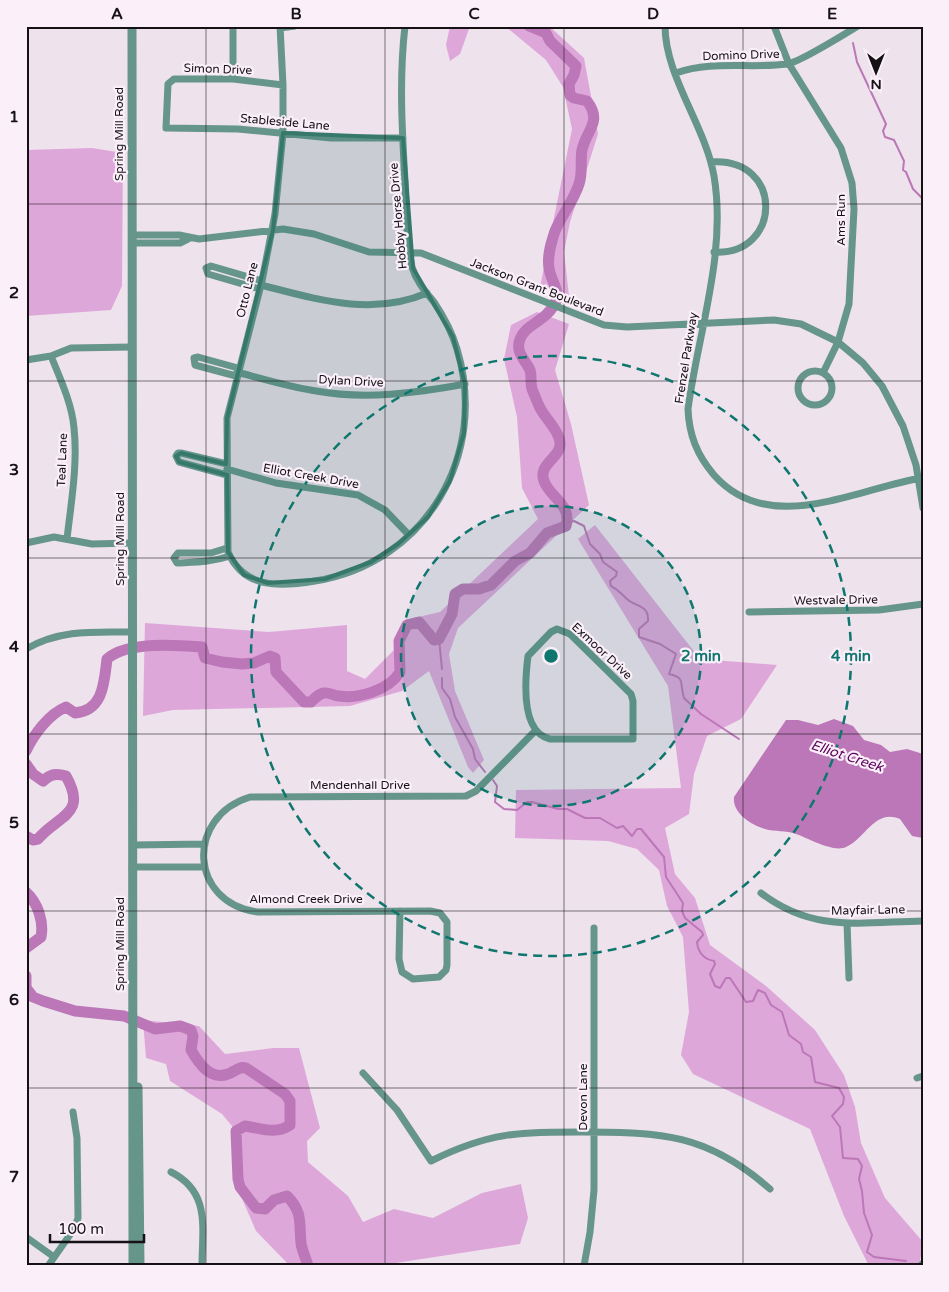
<svg xmlns="http://www.w3.org/2000/svg" width="949" height="1292" font-family="'Varela Round',sans-serif">
<rect width="100%" height="100%" fill="#eee2ed"/>
<path fill="#dea7da" d="M450,26H470L460,54L450,61L446,45Z
M505,26H549L584,58L598,134L570,222L564,252L569,296L540,287L572,129L563,87L546,60Z
M92,148L123,153L122,286L111,310L26,316V150Z
M537,312L569,324L555,370L571,424L589,505L458,628L449,654L455,691L484,760L473,773L468,767L429,671L402,691L350,706L173,710L143,716L145,623L269,632L347,625V671L365,679L394,650L405,620L440,612L538,519L522,488L517,417L504,359L511,325Z
M595,525L700,659L777,665L741,719L707,736L694,774L689,814L665,828L675,874L695,898L710,945L766,986L815,1030L844,1075L855,1107L861,1143L885,1198L923,1242L920,1261L914,1266H869L844,1216L810,1129L693,1074L681,1055L689,1012L683,937L667,906L659,870L637,849L608,841L515,838L516,790L681,788L668,686L578,539Z
M143,1020L199,1026L225,1054L273,1048H299L320,1128L307,1141L308,1162L348,1196L363,1222L394,1209L433,1218L482,1193L521,1184L528,1218L520,1244L389,1264L388,1266H290L256,1231L234,1180L232,1126L222,1114L170,1081L166,1064L146,1058Z"/>
<path fill="#bb77b7" d="M834,719L853,726L864,740L881,745L890,752L907,749L923,754V838L912,836L900,819C875,808 865,839 846,847C833,853 808,838 796,834C786,830 775,832 765,829C751,825 732,813 734,797L786,720H798L818,725Z"/>
<g fill="none" stroke-linecap="round" stroke-linejoin="round">
<path stroke="#bb77b7" stroke-width="2" d="M853,43L857,62L886,124L883,131L885,137L894,140L904,161L903,170L906,172L913,189L923,199
M567,523L574,521L584,526L590,544L600,554L603,562L617,572L616,576L610,581L611,586C619,590 621,594 627,599C635,607 649,604 648,621L639,629V637L660,644L676,654L669,674C686,678 679,682 684,698L701,714L739,739
M439,639L442,669
M442,678V688L450,699L455,717L473,749L475,759L485,772
M493,780L497,786L495,802L504,809L517,810L527,802H532L558,809H567L585,818H600L617,828L623,826L632,836L637,829H641L664,857L666,877L683,903L682,911L685,918L702,932L703,935L697,942C698,952 704,959 714,961L715,964L710,974L715,986L720,988L726,978H730L746,1002L753,1001L758,990L765,993L771,1005L782,1012L789,1035L801,1044L803,1052L811,1057L815,1082L839,1088L844,1097L843,1104L832,1116L840,1127L843,1158L858,1159L862,1166L859,1179L862,1191L864,1213L872,1235L867,1252L874,1257L906,1261"/>
<path stroke="#bb77b7" stroke-width="11" d="M26,751C34,734 49,714 66,707L75,713C104,710 104,682 107,659C127,641 177,645 202,647L205,658L222,662L242,664L254,663L270,656L275,658L276,672L304,702H311C315,698 318,694 324,693C329,692 334,696 339,696C359,699 389,690 400,672L399,641L407,625L419,622L434,640L439,639L452,614L455,594L463,589H479L491,585L515,561L530,553L547,533L566,526C572,504 550,498 544,481C537,462 566,457 559,438C555,426 544,417 539,406C537,401 534,394 532,389C530,382 532,376 530,370C525,359 515,353 520,339C526,323 547,322 556,301C560,290 550,279 549,268C547,256 551,243 555,231C562,215 574,200 579,184C583,173 580,161 582,150C586,130 603,122 587,101L574,98L570,95L569,84L574,75L576,66L550,41L546,33L529,26
M26,764L33,774L43,781C51,774 56,773 66,776C88,815 58,815 38,839L33,840L26,836
M26,892C38,903 44,922 41,937L26,948
M26,976V988L33,997L43,1001L75,1011L124,1016L155,1029L180,1026L191,1030L193,1036L191,1050C198,1062 210,1081 228,1074C235,1072 238,1066 246,1068L285,1094L290,1101V1125C276,1135 260,1128 245,1126L236,1131L238,1179L240,1187L256,1208L265,1209L274,1200L287,1196C303,1212 299,1223 301,1243C302,1251 306,1258 308,1266"/>
<path stroke="#66958a" stroke-width="7" d="M233,26V79
M280,26L283,85V133L275,214L262,281L227,418L228,552C244,589 280,587 315,581C426,563 489,455 457,349C452,332 444,317 434,302C425,291 416,281 412,267C406,239 406,209 405,181C402,129 399,78 405,26
M665,26C665,76 705,125 714,176C727,253 698,333 688,409C689,435 697,455 714,475C769,537 853,490 921,478
M774,26L789,64L841,148L852,183L854,209L849,304L838,342L823,373
M280,28L295,26
M676,73C712,60 750,69 787,64C798,63 845,34 858,26
M283,85L233,79H174L168,84L166,128L238,129L331,138H403
M711,162C785,157 782,256 714,252
M132,235H179L199,239L283,229L314,234L369,252L421,253L604,325L627,327L774,320L801,324L838,342L863,363L882,386L903,426L916,465L923,508
M132,243H180L188,239
M261,285C316,299 372,317 427,293
M260,289L208,274L206,268L211,266L262,281
M51,356C60,378 72,404 74,428C78,464 71,503 67,539
M26,360L51,356L71,348L132,347
M798 388a17 17 0 1 1 34 0a17 17 0 1 1-34 0Z
M237,372C263,379 289,387 316,391C366,400 416,393 465,384
M236,376L195,365L194,358L198,357L238,368
M227,464L181,453H178L176,456L179,462L227,475
M227,469L276,483L358,495L385,510L408,534
M26,543L54,537L92,544L133,543
M227,548L211,553H178L174,558L177,563C196,562 212,562 230,556
M749,612L879,610L923,604
M557,629L570,634L631,694L633,701V739H550C520,732 525,680 528,656L551,632Z
M26,649C60,629 95,632 132,632
M133,845L205,844
M132,867H205
M761,893C813,933 861,922 923,921
M400,911L399,959L402,972L413,979L439,977L446,970L447,965V922L440,913L430,911L258,912C189,903 185,817 250,797L466,796L476,791L535,731
M847,923L849,978
M363,1073L397,1110L431,1161C489,1132 519,1132 582,1132C662,1132 708,1134 770,1189
M917,1078L923,1076
M171,1172C211,1192 202,1228 202,1266
M26,1237L54,1257
M48,1266L74,1229L78,1218L77,1138L73,1112
M584,1266L590,1232L594,1190V928
M920,1266L923,1263"/>
<path stroke="#66958a" stroke-width="9" d="M132,26L133,1266
M138,1087L140,1266"/>
</g>
<path fill="#36796b" fill-opacity="0.2" stroke="#36796b" stroke-width="4" stroke-linejoin="round" d="M283,133L403,138L413,268L453,337L465,384L464,433L450,481L428,517L398,544L371,562L325,579L268,583L244,575L228,552L227,475L179,462L176,456L181,453L226,464L227,418L273,230Z"/>
<path fill="none" stroke="#151114" stroke-width="1" stroke-opacity="0.55" d="M206,26V1266M385,26V1266M564,26V1266M743,26V1266M26,204H923M26,381H923M26,558H923M26,734H923M26,911H923M26,1088H923"/>
<circle cx="551" cy="656" r="150" fill="#0f766e" fill-opacity=".12"/>
<g fill="none" stroke="#0f766e" stroke-width="2.5" stroke-dasharray="9 6">
<circle cx="551" cy="656" r="150"/>
<circle cx="551" cy="656" r="300"/>
</g>
<g text-anchor="middle" dominant-baseline="central" stroke-width="4.5" stroke-linejoin="round" paint-order="stroke">
<g font-size="12" fill="#151114" stroke="#fbeffa">
<text transform="translate(741 55) rotate(-2)">Domino Drive</text>
<text transform="translate(218 69) rotate(2)">Simon Drive</text>
<text transform="translate(285 122) rotate(5)">Stableside Lane</text>
<text transform="translate(119 134) rotate(-90)">Spring Mill Road</text>
<text transform="translate(398 216) rotate(-95)">Hobby Horse Drive</text>
<text transform="translate(841 220) rotate(-90)">Ams Run</text>
<text transform="translate(537 287) rotate(21)">Jackson Grant Boulevard</text>
<text transform="translate(247 290) rotate(-76)">Otto Lane</text>
<text transform="translate(686 358) rotate(-81)">Frenzel Parkway</text>
<text transform="translate(351 381) rotate(3)">Dylan Drive</text>
<text transform="translate(62 460) rotate(-88)">Teal Lane</text>
<text transform="translate(311 476) rotate(10)">Elliot Creek Drive</text>
<text transform="translate(120 539) rotate(-90)">Spring Mill Road</text>
<text transform="translate(836 600) rotate(-1)">Westvale Drive</text>
<text transform="translate(602 651) rotate(43)">Exmoor Drive</text>
<text x="360" y="785">Mendenhall Drive</text>
<text x="306" y="899">Almond Creek Drive</text>
<text transform="translate(868 910) rotate(-1)">Mayfair Lane</text>
<text transform="translate(120 944) rotate(-90)">Spring Mill Road</text>
<text transform="translate(583 1097) rotate(-90)">Devon Lane</text>
</g>
<g font-size="14" font-style="italic" fill="#5a0159" stroke="#fbeffa">
<text transform="translate(847 756) rotate(18)">Elliot Creek</text>
</g>
</g>
<circle cx="551" cy="656" r="8" fill="#0f766e" stroke="#fbeffa" stroke-width="2.5"/>
<g font-size="15" text-anchor="middle" font-weight="bold" fill="#0f766e" stroke="#fbeffa" stroke-width="4.5" stroke-linejoin="round" paint-order="stroke">
<text x="701" y="661">2 min</text>
<text x="851" y="661">4 min</text>
</g>
<rect width="949" height="1292" fill="none" stroke="#fbeffa" stroke-width="55"/>
<g transform="translate(876 72) rotate(180)" stroke="#fbeffa" stroke-width="4" paint-order="stroke">
<path d="M0-4L9 19L0 12L-9 19Z" fill="#151114"/>
<text y="-8" font-size="14" font-weight="bold" text-anchor="middle" fill="#151114">N</text>
</g>
<path d="M50 1234v8h94v-8" fill="none" stroke="#151114" stroke-width="2.5"/>
<text x="58" y="1234" font-size="15" fill="#151114" stroke="#fbeffa" stroke-width="4" paint-order="stroke">100 m</text>
<rect x="28" y="28" width="894" height="1236" fill="none" stroke="#151114" stroke-width="2"/>
<g font-size="16" text-anchor="middle" font-weight="bold" fill="#151114">
<text x="117" y="19">A</text>
<text x="296" y="19">B</text>
<text x="474" y="19">C</text>
<text x="653" y="19">D</text>
<text x="832" y="19">E</text>
<text x="14" y="122">1</text>
<text x="14" y="298">2</text>
<text x="14" y="475">3</text>
<text x="14" y="652">4</text>
<text x="14" y="828">5</text>
<text x="14" y="1005">6</text>
<text x="14" y="1182">7</text>
</g>
</svg>
